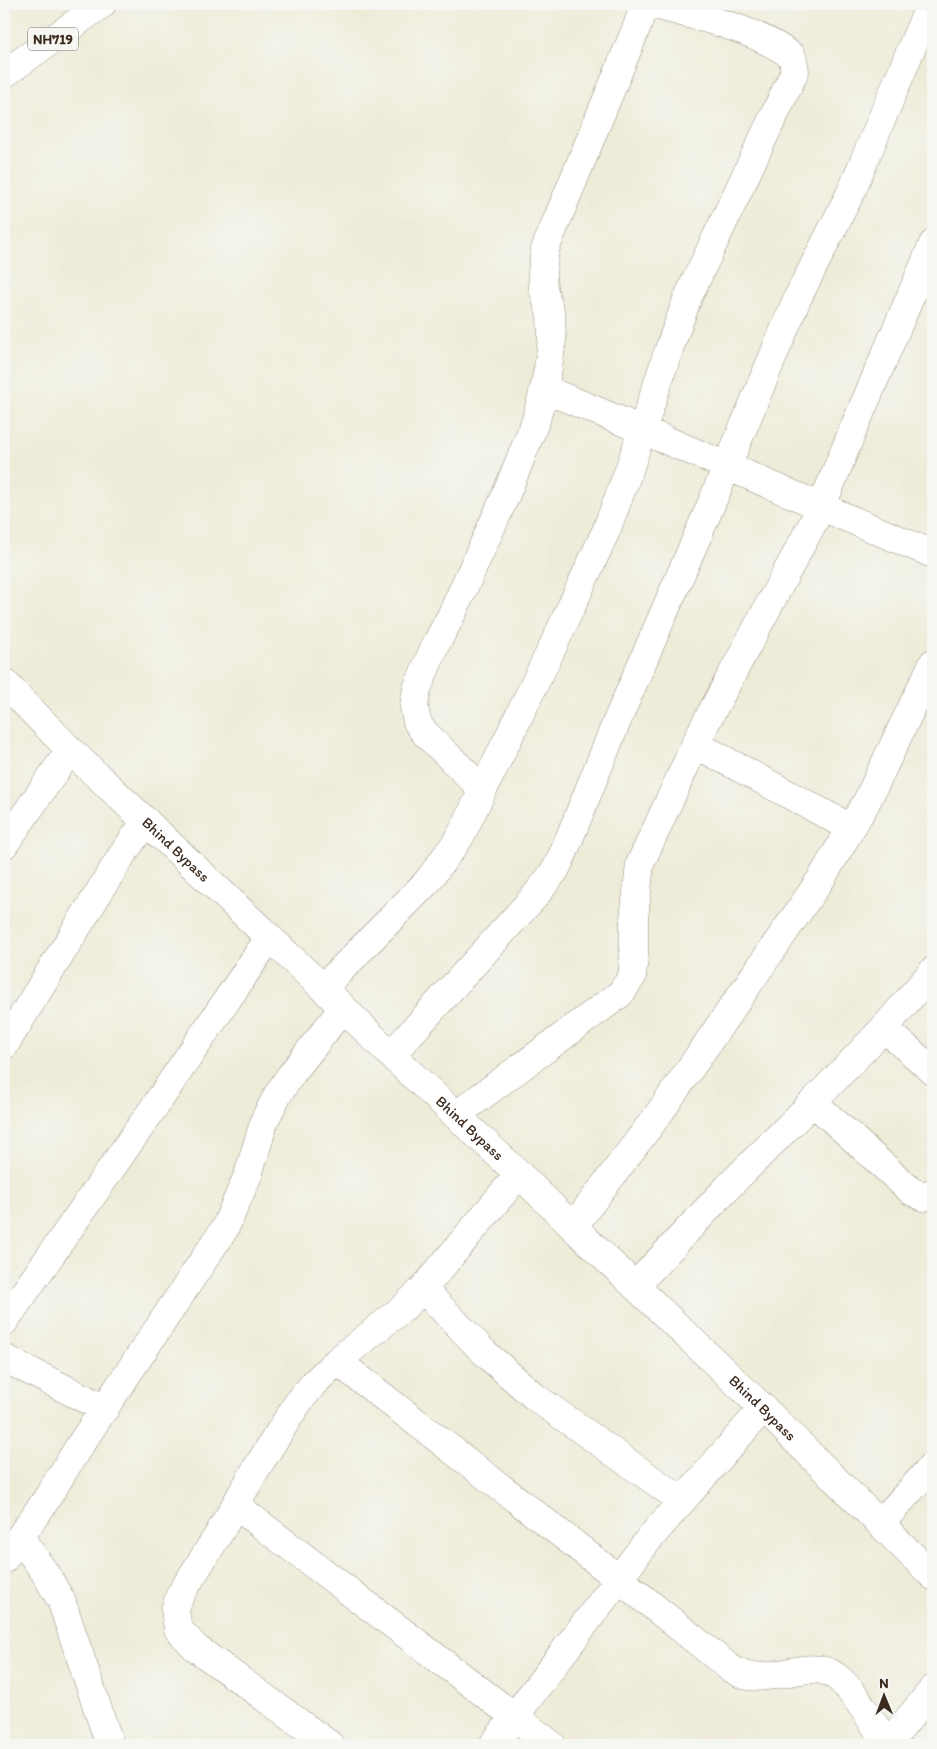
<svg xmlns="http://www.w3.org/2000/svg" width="937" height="1749" font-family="Itim,sans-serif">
<rect width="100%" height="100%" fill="#f6f6f2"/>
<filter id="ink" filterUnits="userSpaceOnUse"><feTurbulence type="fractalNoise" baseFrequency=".02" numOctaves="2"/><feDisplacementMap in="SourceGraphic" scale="10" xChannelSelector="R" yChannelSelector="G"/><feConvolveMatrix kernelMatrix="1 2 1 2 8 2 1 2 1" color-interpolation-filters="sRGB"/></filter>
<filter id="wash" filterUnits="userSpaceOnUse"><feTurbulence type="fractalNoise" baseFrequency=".0096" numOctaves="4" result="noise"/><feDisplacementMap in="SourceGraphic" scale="20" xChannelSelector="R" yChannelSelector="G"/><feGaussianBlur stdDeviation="1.12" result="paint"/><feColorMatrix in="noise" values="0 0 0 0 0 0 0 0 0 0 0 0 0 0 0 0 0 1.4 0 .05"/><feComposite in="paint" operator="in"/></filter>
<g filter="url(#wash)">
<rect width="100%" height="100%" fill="#eeecd9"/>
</g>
<g filter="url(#ink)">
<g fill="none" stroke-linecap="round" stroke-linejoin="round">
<defs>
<path id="street" d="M544,389C674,442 803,500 933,554
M695,744L851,828
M483,790L423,731L417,722L414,707L417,689L435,646L450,618L505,497L536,420L544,389L548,368L552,340L551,315L543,288L542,272L545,249L638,24L644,4
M4,845L70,750
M323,988L427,882L460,837L554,644L606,531L629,470L668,352L688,297L795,71L792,56C752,27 698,17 651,4
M884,1028L933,1071
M4,1046L122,855L146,821
M391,1055L536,895L556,869L565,849L619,716L707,514L797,299L851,192L930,4
M813,1102L911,1191L924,1197L933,1192
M456,1115L620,994L632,977L634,957V919L640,864L701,732L821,508L853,430L933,244
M573,1227L660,1112L821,879L866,803L933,663
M635,1286L727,1188L813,1102L884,1028L933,971
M423,1289L487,1355L535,1397L681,1500
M4,1322L157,1103L269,938
M4,1358L105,1409
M337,1361L618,1578L730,1668C735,1671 742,1675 748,1676C776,1681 813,1658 837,1677C854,1690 875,1727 888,1745
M235,1505L552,1745
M881,1523L933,1465
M20,1537L45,1573L61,1600L110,1745
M4,1559L44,1503L78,1448L225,1228L248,1175L265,1119L277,1096L290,1076L343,1008
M330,1745L196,1648L178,1629L175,1610L180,1595L218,1535L256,1469L297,1404L314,1383L337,1361L402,1309L423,1289L519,1174
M493,1745L649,1539L763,1408
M887,1745L933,1689"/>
<g id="secondary">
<path id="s1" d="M4,682L70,750L323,988L391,1055L519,1174L573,1227L763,1408L933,1576"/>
</g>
<path id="highway" d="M4,74L102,4"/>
</defs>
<use href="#street" stroke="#948b7c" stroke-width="29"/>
<use href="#secondary" stroke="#948b7c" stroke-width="29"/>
<use href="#highway" stroke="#948b7c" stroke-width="29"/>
<use href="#street" stroke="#fff" stroke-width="28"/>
<use href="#secondary" stroke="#fff" stroke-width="28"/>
<use href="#highway" stroke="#fff" stroke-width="28"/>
</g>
</g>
<g text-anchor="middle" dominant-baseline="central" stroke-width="5" stroke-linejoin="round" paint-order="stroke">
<rect fill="#f6f6f2" stroke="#73675e" stroke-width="1" x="28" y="27.5" width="50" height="23" rx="4"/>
<g font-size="14" font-weight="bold" fill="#3b2a1e">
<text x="53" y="39">NH719</text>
</g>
<g font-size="15" fill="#3b2a1e" stroke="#f6f6f2">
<text stroke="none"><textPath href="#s1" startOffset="240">Bhind Bypass</textPath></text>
<text stroke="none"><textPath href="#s1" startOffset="645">Bhind Bypass</textPath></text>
<text stroke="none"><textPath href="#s1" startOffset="1050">Bhind Bypass</textPath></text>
</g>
</g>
<rect width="937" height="1749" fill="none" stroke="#f6f6f2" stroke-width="20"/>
<g transform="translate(884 1696) rotate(359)" stroke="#f6f6f2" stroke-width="4" paint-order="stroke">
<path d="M0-4L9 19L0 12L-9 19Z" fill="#3b2a1e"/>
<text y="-8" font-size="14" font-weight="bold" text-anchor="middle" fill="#3b2a1e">N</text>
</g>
</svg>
